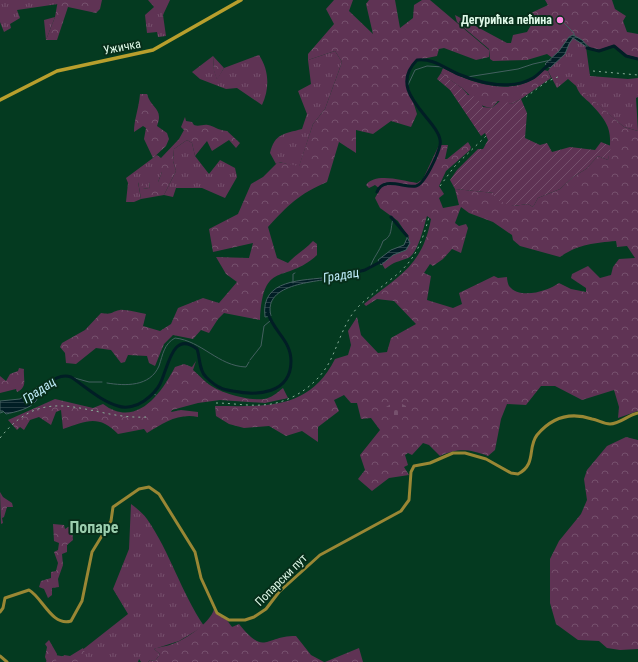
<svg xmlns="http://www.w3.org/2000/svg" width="638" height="662" font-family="'Roboto Condensed',sans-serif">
<defs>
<pattern id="grass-tufts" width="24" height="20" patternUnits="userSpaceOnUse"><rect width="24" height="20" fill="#5f3354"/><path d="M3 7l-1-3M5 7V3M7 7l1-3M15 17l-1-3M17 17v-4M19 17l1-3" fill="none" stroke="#76516d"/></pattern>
<pattern id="forest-crowns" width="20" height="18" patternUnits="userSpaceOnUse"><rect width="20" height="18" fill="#5f3354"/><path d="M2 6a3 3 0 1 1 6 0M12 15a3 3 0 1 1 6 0" fill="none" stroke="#76516d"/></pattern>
<pattern id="cemetery-stones" width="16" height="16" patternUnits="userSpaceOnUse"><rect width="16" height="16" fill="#5f3354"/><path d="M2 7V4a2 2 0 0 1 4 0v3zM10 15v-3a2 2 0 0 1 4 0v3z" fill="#76516d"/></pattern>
<pattern id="garden-furrows" width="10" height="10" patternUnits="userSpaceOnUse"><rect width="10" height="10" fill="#5f3354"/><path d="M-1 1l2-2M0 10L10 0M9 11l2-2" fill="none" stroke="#76516d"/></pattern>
<pattern id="water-rules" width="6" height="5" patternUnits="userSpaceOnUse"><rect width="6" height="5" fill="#011e25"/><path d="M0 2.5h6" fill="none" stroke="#263f45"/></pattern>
</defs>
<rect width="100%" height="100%" fill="#043a20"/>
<path fill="url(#grass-tufts)" d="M0,0H58V4L17,10L20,18L10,24L11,28L4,32L0,22Z
M148,0H170L163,15L166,36L158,37L157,32L147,33L145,15L154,7Z
M55,17L46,40L44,20Z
M570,37L577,38L586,47L590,76L628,79L638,78V97L636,98L638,131L624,127L568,79L557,88L548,71Z
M335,51L342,62L325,109L313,124L299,167L279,162L276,164L270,153C275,133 284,134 302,129L307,114L298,91L311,84L308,60Z
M259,55C269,70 270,88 262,105L237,88L226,89L200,79L192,72L213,56L214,70L217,79L224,68Z
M187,140L192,143L195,156L209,174L220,160L235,168L237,177L225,198L202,188H176L173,197L164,195L176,171L173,161L174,149Z
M157,155L161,158L162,172L158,182H150L149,189L143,188L138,182L141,199L134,202H126L128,183L126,178Z
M131,504C136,508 143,513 147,519C170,552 181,592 204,626L179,641L154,649L160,654L155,661L150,660L148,662H141L139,659L138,662H46L50,654L72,658L128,614L113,589L129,549Z"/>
<path fill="url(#forest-crowns)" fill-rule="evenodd" d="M58,0H102L100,9L96,13L68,7L57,40H46L55,17Z
M334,0H353L349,11L373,34L366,4L369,0H395L400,28L413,18L414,5L422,0H430L489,50V57L476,60L444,48L439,49L437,56L417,60L410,69L407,76L408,85L417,114L411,127L391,121L373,134L356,130V153L339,142L327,182C299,194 288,205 268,227L277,258L288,263C296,254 305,250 313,241L317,244V255C285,285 263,258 260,320L224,313L218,319L209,333L201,330L193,339L173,335L164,344L155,366L149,363L147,356L128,355L125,362L121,363L111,350L96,348L76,364L66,363L65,353L60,347L62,343L85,330L101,313C113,315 110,312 120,310C123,309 141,313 146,314L143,326L160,331L171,324L178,308L203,298L219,303L237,282L226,274L216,257L249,258L253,243L213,252L209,229L238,214L251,184L263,177L278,162L299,166L313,124L325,109L342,62L335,51L308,60V54L334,24L326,9Z
M545,0H612L615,9L626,16L623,21L627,32L638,34V58L627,55L614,45L599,50L591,48L574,35L571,36L554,59L547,54L527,60L493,61L490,59L489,49L457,22L455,15L507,43H511L513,35L527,32L531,25V13L548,5Z
M213,56L224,68L217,80L214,71Z
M443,68C469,82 505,95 532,80C537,78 541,73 544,70L548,71L551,78L521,99L511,104L498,101L492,108C479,107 473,98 464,90C457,83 448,80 441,73Z
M576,85L624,127L638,131V411L618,418L619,407L614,390L582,400L555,386H541L526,405L507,404L501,419L495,450L488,456C468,449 459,448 440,456L429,445L423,443L412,455L408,453L405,455L408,465L404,467L409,475L389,478L372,491L358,479L365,470L360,455L380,430L371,418L361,419L357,403H351L344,395L334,400L339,411L318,427V442L302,431L286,436L269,426L244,428L229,424L216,416L215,406C264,406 309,411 335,359L348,355L351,345L348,331L357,317L361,335L378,353L387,352L391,338L416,324L394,301L377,299L366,306L364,304C399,275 422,267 431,219L427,216C424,226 418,254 408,258C398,262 395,261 385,269L382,264L393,255L404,251L409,238L398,221L380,208L375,198L380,189L375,185L369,188L366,185C376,172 402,181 417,183L423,179L439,145H448L445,159H447L468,142L471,147L470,150L446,171L439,186L444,194L439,198L443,208L459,205L455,189L494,193L513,206L528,204L533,207L538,198L560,189L573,177L586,169L598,156L608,160C613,131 610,124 589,102C583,97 578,93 576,85ZM461,207L469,213L493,222L512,235L513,240L520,246L560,257C579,244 594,243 616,241L617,247L627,246L635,258L619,259L613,267L611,275L600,278L588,266L572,274L571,278L586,288V292L571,289L559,283C548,291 520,300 509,286C508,284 507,280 507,277L498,278L494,276L459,293L462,304L453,308L427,300L431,276L424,273L430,264L433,266L443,259L452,249L461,253L468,228L466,224L459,226L455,223Z
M140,94H147C151,109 164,108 157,126L167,133L169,139L166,146L153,158L144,139L146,128L143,126L134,132C134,119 139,108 140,94Z
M185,117L186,121L192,122L194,125C199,127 203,124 208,125C214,126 217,130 227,131L240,143L236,148L229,140L212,151L207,141L195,156L192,143L187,140L174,149L173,161L176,171L164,195L141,199L138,181L143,182V188L149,189L150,182H158L162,172L156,167L161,161V158L179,139L184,130L181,127Z
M196,361L193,370C198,374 202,379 207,383C219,393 249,401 264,399C271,398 277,393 283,388L288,398L265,403L220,400L198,403L172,410L171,412L181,410L198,412V417C178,413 164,423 147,433L144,429L118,434C99,414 86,421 63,429L61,410L56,412L51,425L39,417L30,420L24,430L20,427L17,430L8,420L55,399L93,408L103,404C136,429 161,394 175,367L184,364L192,367Z
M19,368L24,369C23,379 28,387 17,392L16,389L0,393V376L6,381L10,374L18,371Z
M626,437L638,440V649L620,650L607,648L599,641L578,640L556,624L550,603V559L559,541L581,514L587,500L584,479L587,470L607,446Z
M0,492L3,497L12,503L13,507H7L4,517L2,518L3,523L1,524Z
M53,524L64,525L65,529L73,524L75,527L79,529L72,530L73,540L67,545V552L62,554L63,565L58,579L59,587L52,588V595L48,598L44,589L39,587L41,581L51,578V572L56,571L58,563L54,552L58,550L59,543L54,541Z
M214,609L226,619L232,627L239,624C266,657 263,636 296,636L311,655L324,662H148L150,660L155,661L160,654L154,649C158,647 162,647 166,646C181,643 211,623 214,609Z
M49,640L57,654L56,662H47L45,657L47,647L45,644Z
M83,648L85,653L77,662H60L64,655L70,656Z
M359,648L363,662H325Z"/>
<path fill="url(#cemetery-stones)" d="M396,401L408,407L400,423L386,417V407Z"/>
<path fill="url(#garden-furrows)" d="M441,73C450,81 460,84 468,95C475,95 480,101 483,107L492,108L501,100L511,104L521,99L527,113L525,138L540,145L547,143L552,152L570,147L595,150L601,142L611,146L608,160L598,156L586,169L573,177L560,189L538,198L533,207L528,204L513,206L494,199V193L455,189L450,180L457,170L478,149H483L488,140L485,133L481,136L450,90L437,79Z"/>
<path fill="url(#water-rules)" stroke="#446060" d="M573,35L582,40L590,49L573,38L569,44L565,54L550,68L545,64L559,51L569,37Z
M405,233L410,243L406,250L393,255L381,265L378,260L391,250L404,245L407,238Z
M330,277H341C319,282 262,282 271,316L265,317C260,278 303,281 330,277Z
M38,387H43C40,391 39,396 36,401C30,409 15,412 6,414L3,411H0V401L20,399Z"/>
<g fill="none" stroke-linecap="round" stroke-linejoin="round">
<path stroke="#446060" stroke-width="1" d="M561,20L574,33V36
M467,77L518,69L533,64L551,60
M408,85L415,70L427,66L444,67
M370,268C373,257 379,253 383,241C393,236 390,229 393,219
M293,283V274L295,273
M250,360L261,346L264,326L270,321
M71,377L89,382H102
M107,383C125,386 150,387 159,366C163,354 164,344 175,338C202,341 218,366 246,367L249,362
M154,394L156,395
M0,413L3,412"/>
<path stroke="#011e25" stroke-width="3" d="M587,48L599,51L614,46L626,56L638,59
M377,192C383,176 404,188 416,186C425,184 438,154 440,145C445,122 383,94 417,60C433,58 444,68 458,74C480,83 510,91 533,78C539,74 544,68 550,64
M391,217L407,236
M337,277L365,270L382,261
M40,389C50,382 59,373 71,377C86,387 101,401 118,406C126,409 137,406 144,401C151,396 156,392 160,384C168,369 172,329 197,349C200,357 199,371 206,377C210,381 216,386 221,388C224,390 229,390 233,391C257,396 291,394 291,361C291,340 273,331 268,313"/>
<path stroke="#9a8734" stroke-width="3" d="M0,612L3,608L5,598L29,590C42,597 52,627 71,621L82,601L92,552L111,521L113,507L139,489L149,487L159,494L195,552L201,578L217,613L229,620H245L254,617L266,609L279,592L320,555L401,511L409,500L411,472L414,466L430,463L453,453H465L486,459L511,473L518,474C537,464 527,448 537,435C552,417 571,412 592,419C598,420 604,424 610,424C620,424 628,415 638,413
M0,656L7,662"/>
<path stroke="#b89f2d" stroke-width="3.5" d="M0,100L57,71L153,50L241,0"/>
<path stroke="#8aaf9a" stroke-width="1" stroke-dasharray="2 4" stroke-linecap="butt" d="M593,71L638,75
M526,97L546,82L560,76
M440,186L454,167L487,135
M216,403C231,403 246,406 262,405C289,404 317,386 330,361C339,343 344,322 358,307C368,297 379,289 390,280C414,262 421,246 429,217
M0,438C47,379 89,420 146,417"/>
</g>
<circle fill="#fd86e2" stroke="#072e1a" stroke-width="1.5" cx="560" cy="20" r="4"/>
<g text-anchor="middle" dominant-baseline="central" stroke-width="4" stroke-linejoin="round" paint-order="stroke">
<g font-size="12" font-weight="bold" fill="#dff9e8" stroke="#072e1a" text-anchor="end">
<text x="552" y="20">Дегурићка пећина</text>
</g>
<g font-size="12" fill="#dff9e8" stroke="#072e1a">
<text transform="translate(122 47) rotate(-11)">Ужичка</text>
<text transform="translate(281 580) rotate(-45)">Попарски пут</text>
</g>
<g font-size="13" font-style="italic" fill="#beebf8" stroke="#072e1a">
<text transform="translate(341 275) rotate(-10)">Градац</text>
<text transform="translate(39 390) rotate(-33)">Градац</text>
</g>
<g font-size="16" font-weight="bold" fill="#9bceae" stroke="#072e1a">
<text x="94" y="527">Попаре</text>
</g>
</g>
</svg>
